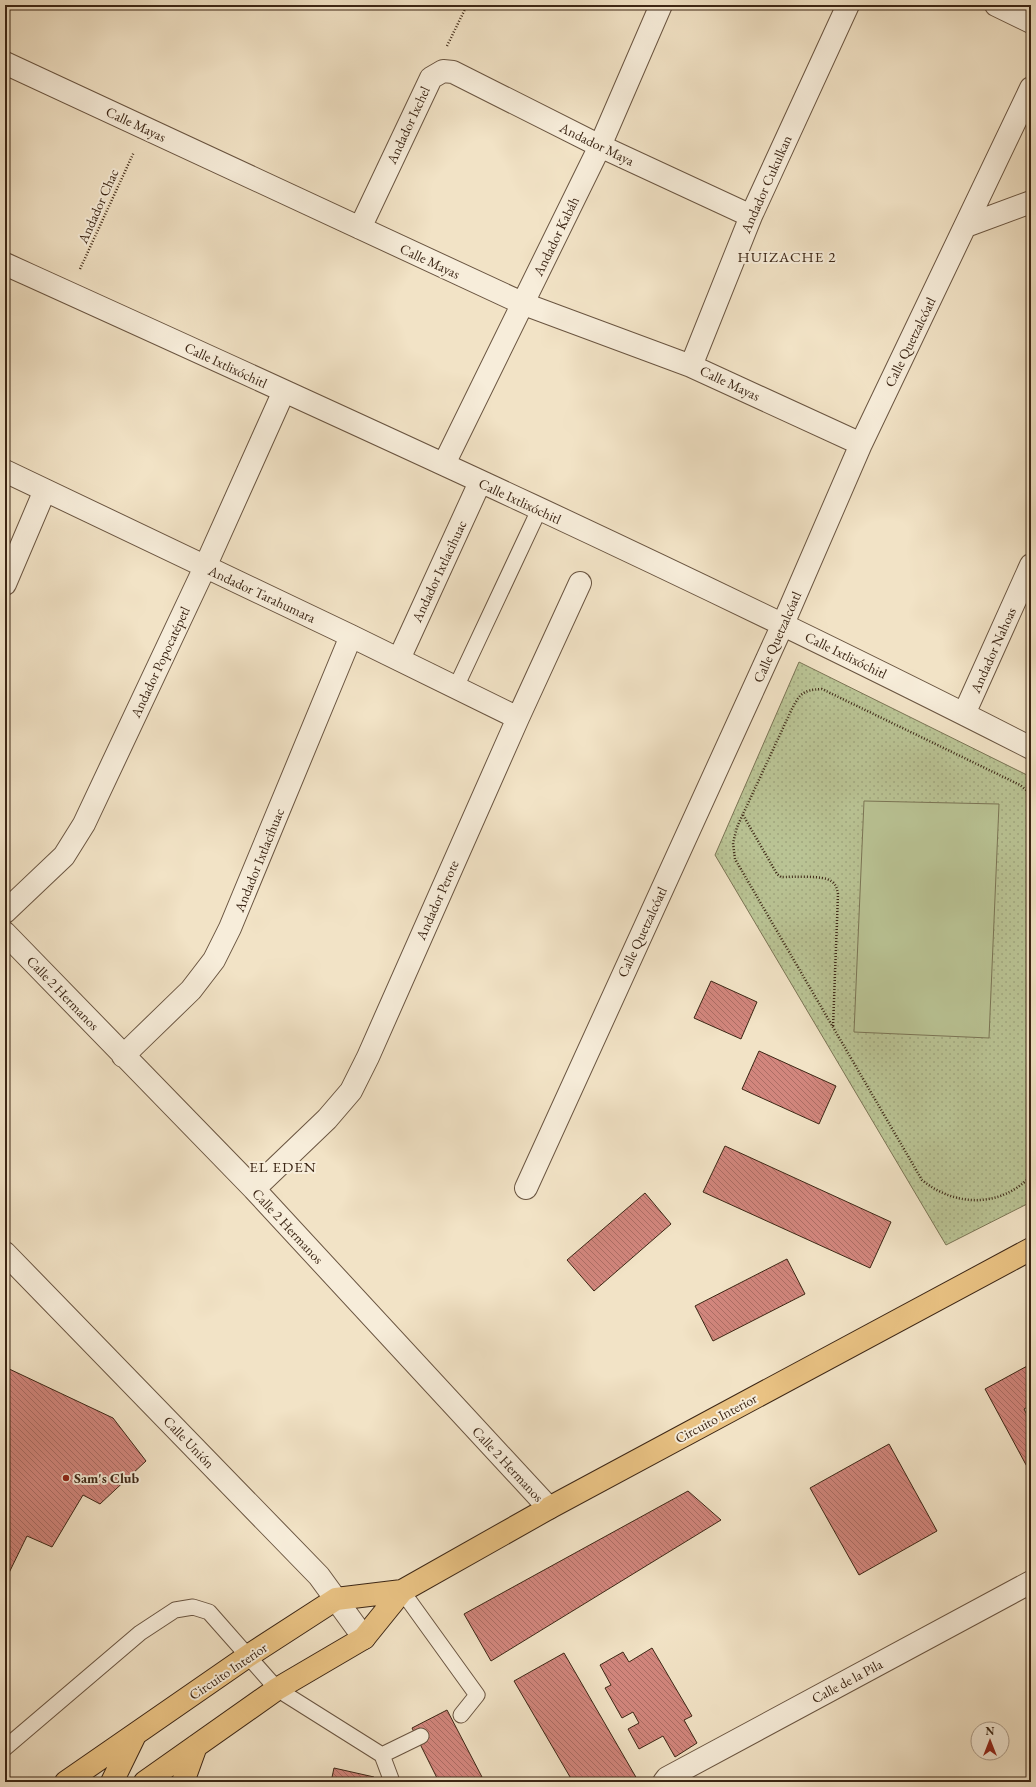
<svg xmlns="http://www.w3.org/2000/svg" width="1036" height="1787" font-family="'EB Garamond',serif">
<defs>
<pattern id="park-dots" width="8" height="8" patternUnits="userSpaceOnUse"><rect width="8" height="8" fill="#bac495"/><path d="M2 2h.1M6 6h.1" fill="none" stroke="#a1a880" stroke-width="1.8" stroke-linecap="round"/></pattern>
<pattern id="building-back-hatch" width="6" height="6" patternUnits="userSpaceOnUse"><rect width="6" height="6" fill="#d2867d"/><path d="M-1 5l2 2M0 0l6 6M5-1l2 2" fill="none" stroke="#ac6d65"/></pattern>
</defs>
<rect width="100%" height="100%" fill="#f2e3c6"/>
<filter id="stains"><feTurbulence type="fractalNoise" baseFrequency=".005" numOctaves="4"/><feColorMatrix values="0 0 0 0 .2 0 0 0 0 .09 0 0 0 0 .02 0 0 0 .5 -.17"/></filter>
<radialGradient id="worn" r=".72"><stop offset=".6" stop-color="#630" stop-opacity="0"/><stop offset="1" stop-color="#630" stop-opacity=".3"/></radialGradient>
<path fill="url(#park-dots)" stroke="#7b7555" d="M799,662L1031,777V1202L946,1245L715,855Z"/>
<path fill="#bac495" stroke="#7b7555" d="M864,801L999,804L989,1038L854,1032Z"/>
<path fill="url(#building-back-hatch)" stroke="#3c2615" d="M711,981L757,1002L741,1039L694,1018Z
M759,1051L836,1086L819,1124L742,1089Z
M725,1146L891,1222L870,1268L703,1192Z
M645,1193L671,1224L594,1291L567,1260Z
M787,1259L805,1294L713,1341L695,1306Z
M1029,1365L1031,1368V1405L1024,1409L1031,1423V1474L985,1389Z
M5,1367L113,1418L146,1461L100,1504L83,1495L52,1547L27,1536L5,1581Z
M889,1444L937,1531L859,1575L810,1488Z
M688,1491L721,1520L491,1661L464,1614Z
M652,1648L692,1716L684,1720L697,1743L675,1757L663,1736L639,1749L628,1729L639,1723L633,1712L622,1718L605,1688L611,1685L600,1665L623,1652L629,1662Z
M564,1653L637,1779L633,1782H573L514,1681Z
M447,1710L482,1777L472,1782H439L412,1728Z
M334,1768L374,1777L373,1782H331Z"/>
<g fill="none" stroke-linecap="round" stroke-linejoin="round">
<defs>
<path id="lane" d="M456,687L539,510
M402,1591L477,1695L461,1715
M5,1748L140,1633L175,1610L193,1607L209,1612L277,1689L382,1755L391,1779L390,1782
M382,1755L421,1736"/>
<path id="street" d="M996,5L1031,22
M5,63L524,304L691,366L861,444
M966,226L1031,202
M360,228L431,78L443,71L453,72L600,146L751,216
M5,264C349,420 694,576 1031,748
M691,366L751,216L848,5
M444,464L600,146L661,5
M5,471L351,636L518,718
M5,584L45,490
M399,659L480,482
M964,714L1031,565
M5,912L64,856L84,824L205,567L284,391
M5,933L254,1189L549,1508
M123,1056L191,990L214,960L230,928L351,636
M526,1188L783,624L861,444L1031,88
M254,1189L327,1119L351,1091L368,1057L518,718L580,583
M5,1253L319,1576L364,1638
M664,1782L667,1778L1031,1582"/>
<path id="primary" d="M66,1782L248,1656L336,1599L402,1591
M112,1782L135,1735
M145,1782L277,1689L364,1638L402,1591L549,1508L1031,1249
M183,1782L196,1746"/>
</defs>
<use href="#lane" stroke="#6a5541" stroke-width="17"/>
<use href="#street" stroke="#6a5541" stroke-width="24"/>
<use href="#primary" stroke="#3c2615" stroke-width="24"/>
<path stroke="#3c2615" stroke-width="2.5" stroke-dasharray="1 2" stroke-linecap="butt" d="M447,46L467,5
M80,269L134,152
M1031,794L1020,785L822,689C801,690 799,695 790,713L737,827L733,843L735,859L922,1180C955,1207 1000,1208 1031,1176
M743,815L777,874L781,877C792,877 823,875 831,881C836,884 837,889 838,894L833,1027"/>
<use href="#lane" stroke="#f7edda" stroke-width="15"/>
<use href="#street" stroke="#f7edda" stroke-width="22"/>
<use href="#primary" stroke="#e9c283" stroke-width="22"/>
</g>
<circle fill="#8f2418" stroke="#f7edda" stroke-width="1.5" cx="66" cy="1478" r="4"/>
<g text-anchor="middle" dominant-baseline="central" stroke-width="4" stroke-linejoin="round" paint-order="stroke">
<g font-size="14" fill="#3c2615" stroke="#f7edda">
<text transform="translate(136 124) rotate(25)">Calle Mayas</text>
<text transform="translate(408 125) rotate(-65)">Andador Ixchel</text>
<text transform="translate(597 144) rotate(26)">Andador Maya</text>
<text transform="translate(766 184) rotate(-66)">Andador Cukulkan</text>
<text transform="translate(98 206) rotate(-66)">Andador Chac</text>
<text transform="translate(556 236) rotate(-64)">Andador Kabáh</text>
<text transform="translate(430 261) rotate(25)">Calle Mayas</text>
<text transform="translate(910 342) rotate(-64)">Calle Quetzalcóatl</text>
<text transform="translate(226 365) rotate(25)">Calle Ixtlixóchitl</text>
<text transform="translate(730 383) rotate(25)">Calle Mayas</text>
<text transform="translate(520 501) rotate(25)">Calle Ixtlixóchitl</text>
<text transform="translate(439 571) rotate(-65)">Andador Ixtlacihuac</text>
<text transform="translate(262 594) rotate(25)">Andador Tarahumara</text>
<text transform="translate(777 637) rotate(-66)">Calle Quetzalcóatl</text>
<text transform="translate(993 650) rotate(-66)">Andador Nahoas</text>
<text transform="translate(846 655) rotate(26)">Calle Ixtlixóchitl</text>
<text transform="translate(160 662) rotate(-65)">Andador Popocatépetl</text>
<text transform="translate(259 860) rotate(-68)">Andador Ixtlacihuac</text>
<text transform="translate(437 900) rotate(-66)">Andador Perote</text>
<text transform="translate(642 932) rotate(-65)">Calle Quetzalcóatl</text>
<text transform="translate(63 993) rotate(46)">Calle 2 Hermanos</text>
<text transform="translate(288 1226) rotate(47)">Calle 2 Hermanos</text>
<text transform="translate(716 1418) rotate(-28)">Circuito Interior</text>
<text transform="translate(189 1442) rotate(46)">Calle Unión</text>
<text transform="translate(508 1464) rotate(47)">Calle 2 Hermanos</text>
<text transform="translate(228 1671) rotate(-34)">Circuito Interior</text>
<text transform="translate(847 1681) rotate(-28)">Calle de la Pila</text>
</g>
<g font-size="14" font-weight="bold" fill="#3c2615" stroke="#f7edda" text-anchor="start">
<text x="74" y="1478">Sam's Club</text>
</g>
<g font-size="15" letter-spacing="1" fill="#3c2615" stroke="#f7edda">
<text x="787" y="256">HUIZACHE 2</text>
<text x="283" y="1166">EL EDEN</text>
</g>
</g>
<rect width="1036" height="1787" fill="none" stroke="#f2e3c6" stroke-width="20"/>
<rect x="6" y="6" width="1024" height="1775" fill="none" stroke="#3c2615" stroke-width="2"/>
<rect x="10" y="10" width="1016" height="1767" fill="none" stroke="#3c2615"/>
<g transform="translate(990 1741)"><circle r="19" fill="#f7edda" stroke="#ac9d8b"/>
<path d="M0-3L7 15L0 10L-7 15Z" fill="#8f2418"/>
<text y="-6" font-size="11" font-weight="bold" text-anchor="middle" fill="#3c2615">N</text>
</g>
<rect width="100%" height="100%" filter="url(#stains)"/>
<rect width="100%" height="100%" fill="url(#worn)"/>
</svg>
